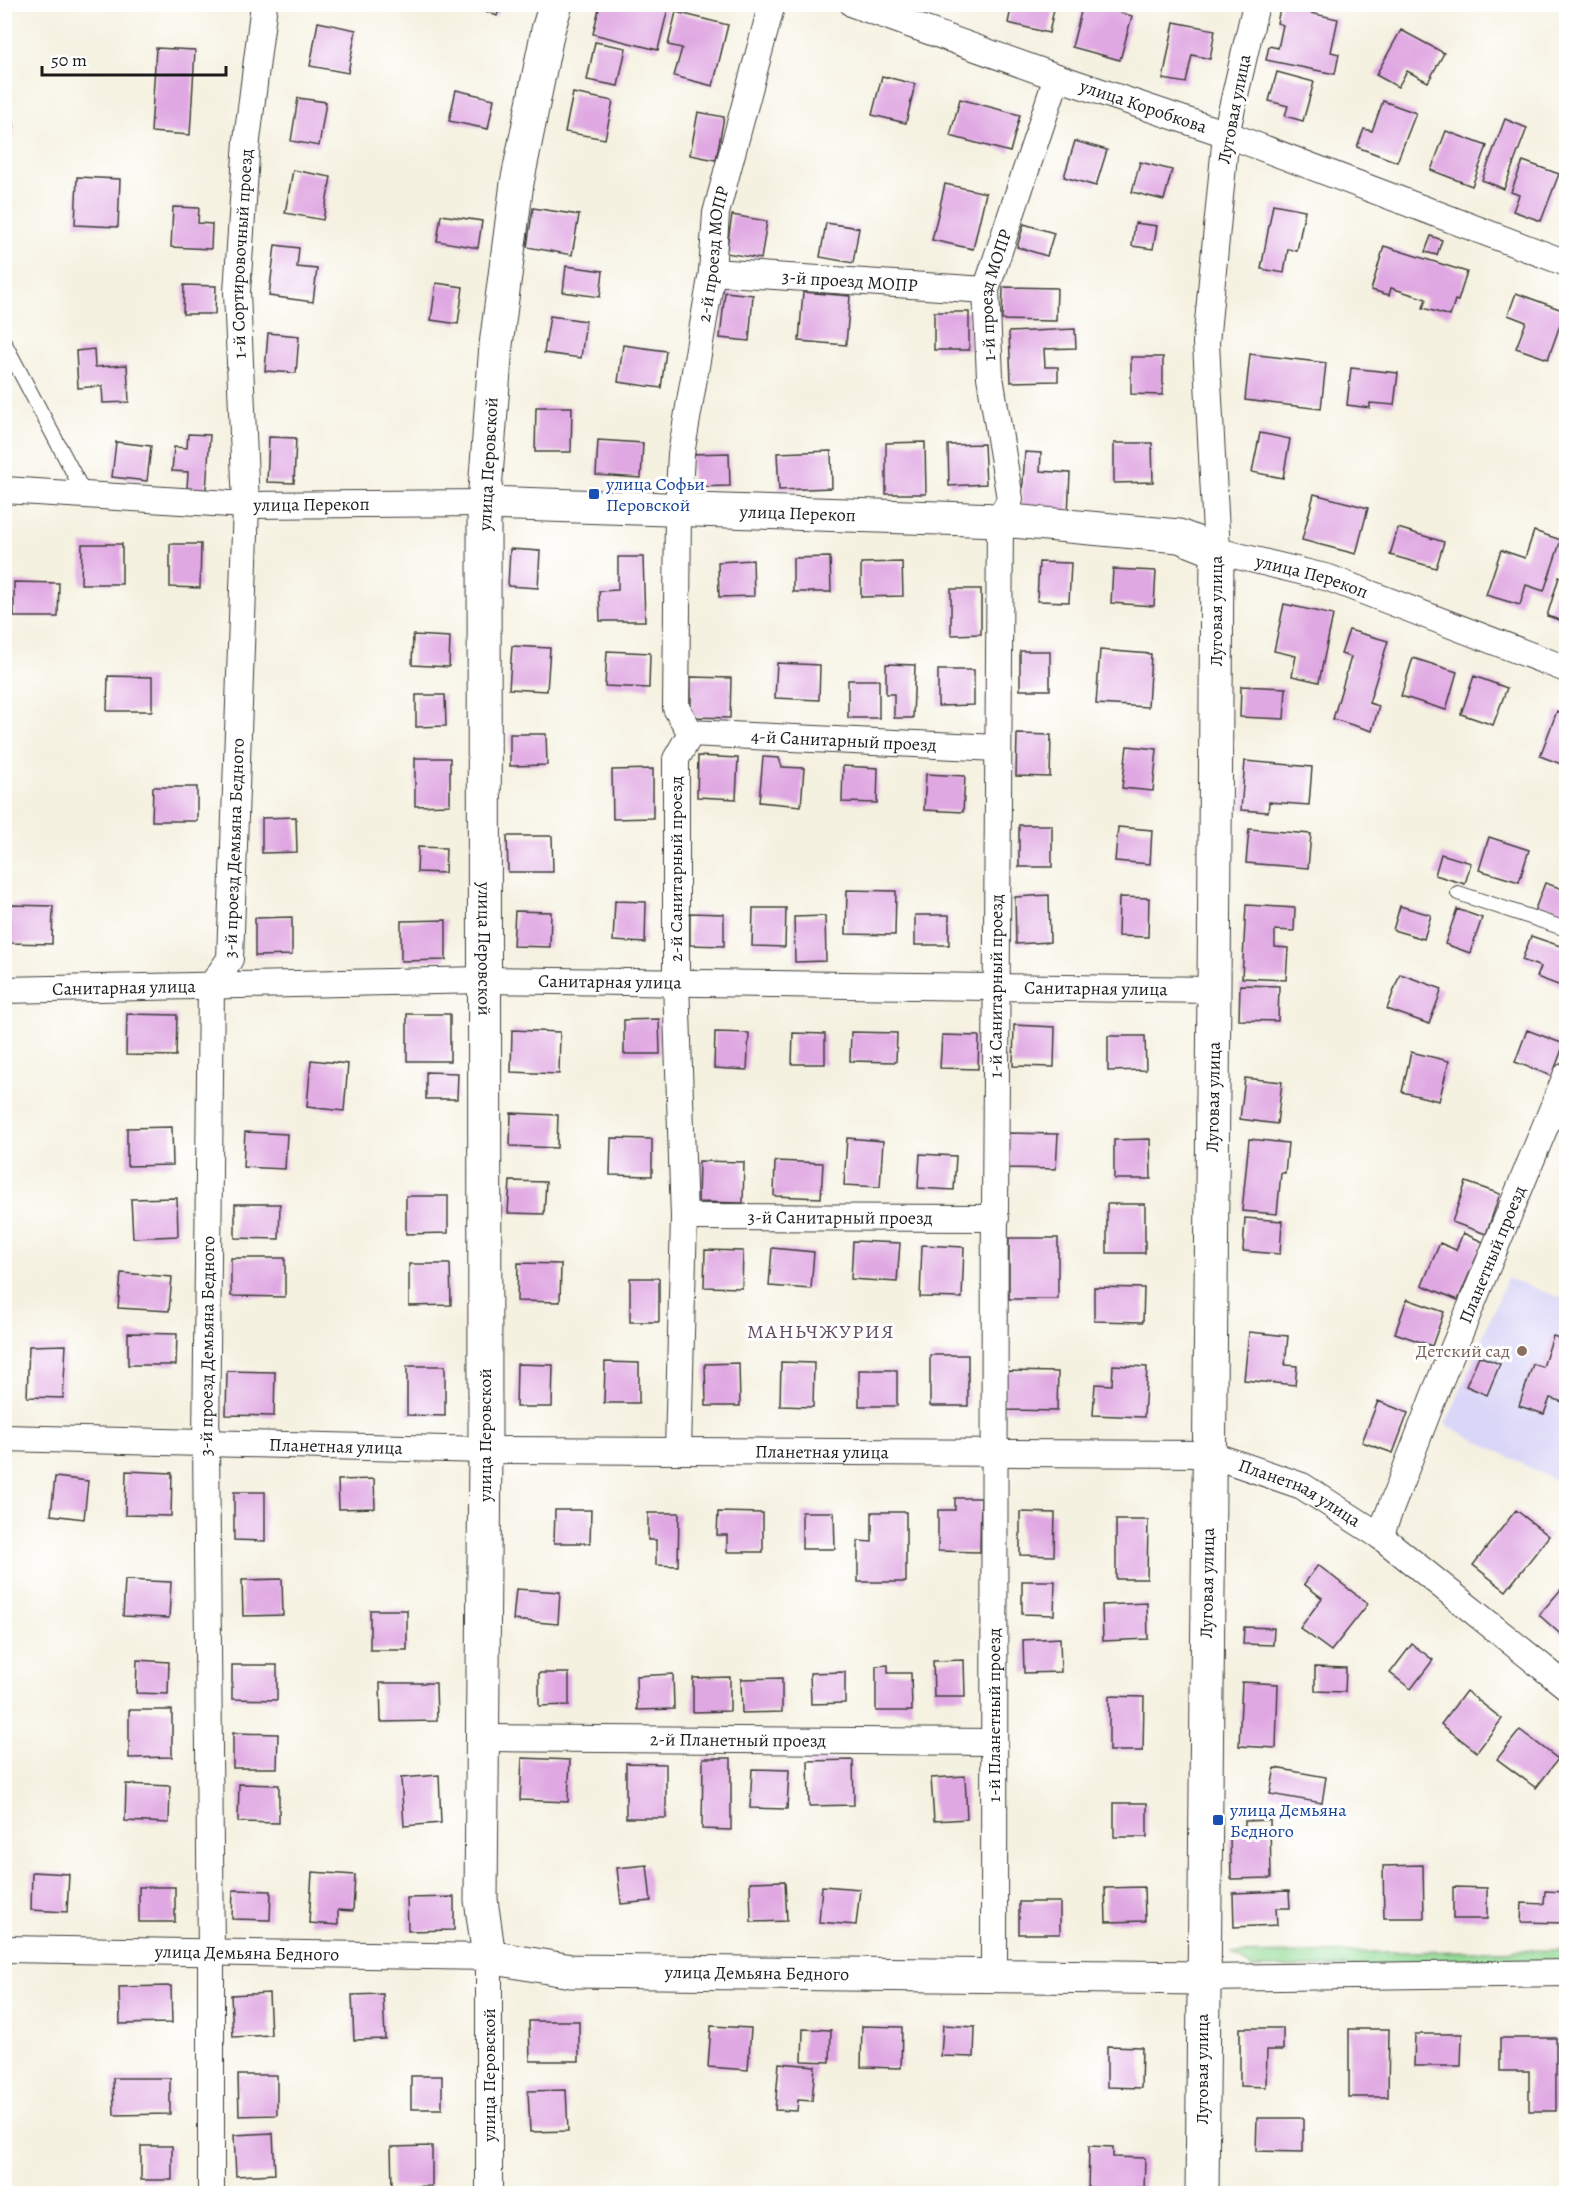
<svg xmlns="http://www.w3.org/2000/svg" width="1571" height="2198" font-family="Alegreya,serif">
<rect width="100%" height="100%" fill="#fff"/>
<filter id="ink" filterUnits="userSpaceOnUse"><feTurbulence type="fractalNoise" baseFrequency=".0167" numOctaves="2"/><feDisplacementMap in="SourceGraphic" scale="12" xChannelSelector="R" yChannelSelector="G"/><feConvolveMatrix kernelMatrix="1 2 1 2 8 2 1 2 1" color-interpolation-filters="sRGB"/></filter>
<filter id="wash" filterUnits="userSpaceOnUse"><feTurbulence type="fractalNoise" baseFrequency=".008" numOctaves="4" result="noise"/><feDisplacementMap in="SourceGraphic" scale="24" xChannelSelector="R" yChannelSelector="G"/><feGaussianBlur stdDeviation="1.35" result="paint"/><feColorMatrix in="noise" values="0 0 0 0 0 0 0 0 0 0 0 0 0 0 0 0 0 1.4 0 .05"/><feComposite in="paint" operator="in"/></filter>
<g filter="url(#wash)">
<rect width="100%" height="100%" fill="#f5f1e0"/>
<path fill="#dad6f7" d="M1507,1278L1566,1300V1486L1446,1425Z"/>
<path fill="#93da94" stroke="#587b58" stroke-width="1.5" d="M1566,1950V1964L1253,1968L1232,1954Z"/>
<g id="blocks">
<path fill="#e0a8e2" d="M468,4H501L497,16Z
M600,4H669L658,50L593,34Z
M1012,4H1055L1049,33L1008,23Z
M1083,4H1091L1132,16L1120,60L1072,47Z
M1281,4H1312L1310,13L1338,19L1331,52L1339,54L1335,74L1266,60L1269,46L1278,48L1283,25L1277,23Z
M676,12L728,25L713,86L674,76L682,48L668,45Z
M318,22L356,30L348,73L310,66Z
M1174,22L1215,30L1210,59L1192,55L1186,83L1163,79Z
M1401,30L1444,53L1428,82L1407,71L1398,87L1376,75Z
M595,42L626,48L618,86L587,80Z
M156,48L195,50L190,135L151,132Z
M1277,72L1314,82L1303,121L1285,116L1288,106L1269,101Z
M882,76L915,84L906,123L872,115Z
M456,90L494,99L488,129L449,121Z
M573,93L613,101L605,139L565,132Z
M298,98L326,102L319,146L291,141Z
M960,99L1020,115L1010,152L950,136Z
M1383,101L1416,113L1397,162L1357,147L1364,129L1372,131Z
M698,112L724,117L716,160L690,155Z
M1505,119L1527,128L1504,189L1482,180Z
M4,123L14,125L8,159L4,158Z
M1446,131L1487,146L1472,186L1431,170Z
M1075,141L1107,150L1096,186L1064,177Z
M1523,161L1559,174L1541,221L1513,211L1519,195L1511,192Z
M1140,162L1172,170L1164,200L1132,192Z
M293,170L331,177L323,220L285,213Z
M77,177L120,179L118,227L75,225Z
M945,184L986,193L973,249L932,240Z
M1273,204L1305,210L1297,251L1288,249L1284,273L1261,269Z
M173,207L199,208L198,223L212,224L211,249L171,247Z
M533,208L579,215L572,255L527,247Z
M441,215L482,221L478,248L437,241Z
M732,215L767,221L761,259L726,253Z
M826,223L859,228L853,263L820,257Z
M1135,223L1157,226L1153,249L1132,246Z
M1024,224L1054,233L1047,256L1017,247Z
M1431,236L1442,240L1437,255L1425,252Z
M275,245L299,248L297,267L317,269L313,302L269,296Z
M1384,246L1467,272L1458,301L1455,300L1450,316L1423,308L1426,299L1391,288L1389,295L1371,290Z
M566,266L603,271L600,297L563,292Z
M436,283L463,287L458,324L431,320Z
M184,285L216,286L215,314H183Z
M1003,287L1057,288L1056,321L1002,320Z
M725,292L753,295L749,341L720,338Z
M803,292L850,296L846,345L799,341Z
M1516,293L1565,311L1548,359L1516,348L1526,322L1508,315Z
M934,312H969V350H934Z
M550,316L586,321L581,358L544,353Z
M1075,329L1076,348L1044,349L1045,367H1058V381L1011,382L1009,332Z
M268,333L299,336L296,373L265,371Z
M623,345L666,351L661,388L618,382Z
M94,349L95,367L127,365L129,402L103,403L102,386L78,388L76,351Z
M1250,354L1326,363L1321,409L1245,400Z
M1131,357H1163V395L1131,394Z
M1351,368L1398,373L1394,405L1370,403V408L1347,405Z
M536,407H572L571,452H535Z
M1260,433L1290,439L1283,478L1252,472Z
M188,434L210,435L206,490L187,488L188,472L172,471L174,447L187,448Z
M269,437L296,438L294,483L267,482Z
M598,440L643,443L641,478L596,475Z
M116,442L151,446L147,481L112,477Z
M925,442L926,494H886V443Z
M1114,443H1152L1153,482L1114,483Z
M984,444L986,484L949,486L948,445Z
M831,451L832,488L779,490L777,453Z
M1025,452L1041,453L1040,471L1070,473L1068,514L1021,511Z
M729,453L730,486L692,487L691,454Z
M1314,494L1368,508L1356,554L1302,540Z
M1398,528L1444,542L1436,568L1390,555Z
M1534,531L1561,540L1544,591L1526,585L1520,605L1486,595L1501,550L1525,558Z
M82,544H122V584H81Z
M170,544H201L200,588L170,587Z
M510,549L540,551L538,588L508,586Z
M618,557H643L645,621H600L599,591L618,590Z
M830,557L831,592H793V558Z
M753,560L754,596L719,597L718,562Z
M902,562L903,596L861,597V563Z
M1039,562L1071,563L1069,602L1037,601Z
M1113,569L1156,571L1154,606L1111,603Z
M1559,577L1566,579V622L1547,616Z
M14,582L59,583L58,617H14Z
M951,589H981V634L951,635Z
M1284,604L1333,615L1319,682L1292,676L1296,656L1274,651Z
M1349,630L1388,641L1369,703L1379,706L1372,731L1333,719L1351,657L1341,654Z
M413,635L450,637L449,667L412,665Z
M512,646L550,648L547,691L509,689Z
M1100,650L1151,654L1148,707L1096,704Z
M607,651L650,653L649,688L605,686Z
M1020,651H1050V690H1020Z
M1413,658L1457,672L1446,710L1401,696Z
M777,663L820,665L819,700L775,698Z
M886,664L915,665L913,718H894V694H886Z
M938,670H974V705L938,706Z
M108,676L152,677V711H107Z
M1474,676L1507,688L1493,725L1461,714Z
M691,677L731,678L730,718L691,717Z
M848,680H879V718H848Z
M1241,686L1286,688L1284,719L1240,717Z
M416,695H445L446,726L416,727Z
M1557,711L1566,715V766L1540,756Z
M510,734H546L547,765L510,766Z
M1017,734L1051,735L1050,777L1016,776Z
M1127,746L1157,749L1153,791L1122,788Z
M698,756L738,758L736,799L697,797Z
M763,757L779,758L782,767L804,768L801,806L759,802Z
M415,758H450V805L415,806Z
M1245,761L1312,767L1309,805L1269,802L1268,812L1241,810Z
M843,766L878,768L877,803L842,802Z
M653,769V818L613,819L612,770Z
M926,774L965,776L963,812L924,810Z
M153,787H197V821H152Z
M296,817L297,852L262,853V818Z
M1019,825H1052V867H1019Z
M1118,827L1152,830L1150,864L1115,861Z
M1249,829L1311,834L1308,868L1246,863Z
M507,836H552L553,872H508Z
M1489,837L1529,850L1519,882L1479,870Z
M418,847L446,848L445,873L417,872Z
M1441,854L1471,863L1465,884L1435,875Z
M1545,883L1566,890V923L1534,912Z
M847,890L896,891L895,935L846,934Z
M1049,895L1050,942L1016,944L1015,897Z
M1119,897L1149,898L1148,937L1118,936Z
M615,901L646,902L645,943L613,941Z
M10,905L53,906L52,944L9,943Z
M1246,905L1295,908L1294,931L1275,930V947L1288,948L1286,980L1242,978Z
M1400,906L1431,915L1424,939L1393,930Z
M753,908H786L785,947L752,946Z
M1457,909L1482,918L1470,953L1445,944Z
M515,911L551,912L550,947L513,946Z
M690,913L724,914V946L690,945Z
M915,915H949V945H915Z
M825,916L826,961L795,962L794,917Z
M292,917V955L255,956V918Z
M446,920V960L401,961V921Z
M1531,936L1566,948V988L1537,977L1541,967L1522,960Z
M1400,974L1442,989L1429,1024L1387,1009Z
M1240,985L1279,986L1278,1021L1239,1020Z
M127,1014L177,1015L176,1056L126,1055Z
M407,1014H450V1061H407Z
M659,1019L660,1054H624V1020Z
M1014,1025L1055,1027L1054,1067L1013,1066Z
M512,1030L560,1032L559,1074L511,1072Z
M1527,1030L1564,1044L1552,1076L1515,1062Z
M715,1032L749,1033L747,1070L714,1068Z
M851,1032L897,1033L896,1062L850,1061Z
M793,1033L825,1034V1064H792Z
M942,1035L979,1036L978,1069L940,1068Z
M1108,1036H1145L1146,1070L1108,1071Z
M1411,1052L1449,1061L1439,1101L1402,1092Z
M311,1060L348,1064L344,1111L307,1107Z
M426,1072L458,1073L457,1099H426Z
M1245,1078L1282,1082L1277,1124L1240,1119Z
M511,1113L558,1115L557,1148L510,1146Z
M172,1127L173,1165L127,1166V1128Z
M245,1132L287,1134L285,1169L243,1167Z
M1006,1133L1058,1134L1056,1169L1005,1168Z
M611,1138L652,1139V1176L610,1175Z
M847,1138L883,1141L880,1187L844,1185Z
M1150,1139L1151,1179H1114V1140Z
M1249,1139L1288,1143L1285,1173H1281L1277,1214L1242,1211Z
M920,1154L956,1156L954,1190L918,1188Z
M699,1161L744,1162L743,1203L698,1202Z
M775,1161L823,1163L821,1198L774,1196Z
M510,1181L546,1182L544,1214L508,1213Z
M1466,1182L1500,1194L1486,1234L1452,1222Z
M406,1196H448V1233L406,1234Z
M177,1198L178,1236L133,1238L131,1199Z
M235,1204H280L279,1239L235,1238Z
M1107,1204H1145V1253H1107Z
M1245,1218L1282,1221L1280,1254L1243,1251Z
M1463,1233L1483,1242L1458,1300L1422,1285L1440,1243L1456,1250Z
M1009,1238H1058V1299H1009Z
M853,1241L900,1243L897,1282L851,1279Z
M922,1245L964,1247L962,1298L920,1297Z
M772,1248L814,1252L811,1289L769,1286Z
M705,1250L743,1251L742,1288L704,1287Z
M231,1258H285V1297L231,1296Z
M518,1263L561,1264L560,1302L517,1301Z
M409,1264H450L451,1305L409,1306Z
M121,1273L172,1277L169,1311L118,1308Z
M630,1278H659V1322H630Z
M1094,1287L1144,1288L1143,1322L1094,1321Z
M1407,1299L1444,1312L1432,1346L1395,1333Z
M1249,1332L1288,1336L1285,1365L1297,1366L1295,1385L1244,1380Z
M128,1333L177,1334L176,1365H128Z
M1553,1336L1566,1340V1403L1550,1398L1544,1414L1519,1406L1533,1364L1543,1367Z
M66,1345L63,1398L27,1397L29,1346Z
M930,1355H968V1406H930Z
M1479,1356L1500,1364L1487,1395L1466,1386Z
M605,1362L639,1363V1403H604Z
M781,1362L814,1363L813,1407L780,1406Z
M739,1363L740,1406H706L705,1364Z
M517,1364L553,1365L552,1407H516Z
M1113,1365L1147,1367L1144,1417L1093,1415L1095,1384L1112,1385Z
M407,1366H445V1416L407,1415Z
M859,1370H897V1406H859Z
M227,1371L275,1372L274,1416L226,1415Z
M1005,1371L1058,1372L1057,1411L1004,1410Z
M1378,1401L1408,1413L1393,1453L1362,1442Z
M126,1471L172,1473L171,1516L125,1515Z
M55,1477L88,1481L84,1519L51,1515Z
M374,1479L375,1508L339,1509L338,1480Z
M234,1492H265V1541L234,1540Z
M955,1498H981L980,1552L938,1551V1510H955Z
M555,1510H591L590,1543H554Z
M1516,1510L1549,1536L1506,1591L1473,1565Z
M718,1512L763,1513V1552H727V1535H717Z
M802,1512H834L835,1549H802Z
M872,1512H906V1582H858V1541L872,1542Z
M1020,1512L1055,1513L1054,1556L1020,1555Z
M648,1513H679L678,1566L656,1565V1540H648Z
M1116,1520H1148L1147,1579H1116Z
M1318,1565L1368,1604L1331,1651L1300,1628L1322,1598L1304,1584Z
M282,1579L283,1615L243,1616L242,1580Z
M125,1580L171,1582L169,1618L123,1616Z
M1022,1581H1055L1054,1615L1022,1614Z
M1563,1587L1566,1590V1639L1539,1615Z
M516,1589L560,1592L558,1624L513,1620Z
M1147,1603L1148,1639L1103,1641L1102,1605Z
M370,1610H407V1650H370Z
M1244,1627L1274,1628L1273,1645L1243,1644Z
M1060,1638L1061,1672L1024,1673L1023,1640Z
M1412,1644L1433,1660L1411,1689L1390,1673Z
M137,1660L169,1662L168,1694L136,1693Z
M964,1660L965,1697H934L933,1661Z
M232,1665H277V1700L232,1699Z
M888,1665V1673H911L912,1711H876V1666Z
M1315,1667L1346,1668L1345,1692L1315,1691Z
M845,1672V1703L811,1704L810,1673Z
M539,1673H569V1705L539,1706Z
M673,1674L674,1709L637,1710L636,1676Z
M730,1677V1711L693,1712V1678Z
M782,1678V1712L742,1713L741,1679Z
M1242,1682L1278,1684L1276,1748L1239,1746Z
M380,1683H436L437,1721L381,1722Z
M1466,1691L1502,1719L1477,1752L1441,1724Z
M1109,1696L1144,1697L1143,1751H1109Z
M129,1710H172V1757L129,1758Z
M1520,1730L1558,1759L1536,1788L1497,1759Z
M233,1733L278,1734L277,1768H233Z
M522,1758L570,1760L568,1802L520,1800Z
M703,1758H731V1830L702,1829Z
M853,1760L854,1805L809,1806L808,1761Z
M626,1763L666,1764V1818H626Z
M1275,1768L1326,1777L1322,1803L1270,1794Z
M752,1769L789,1770L787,1809L750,1808Z
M439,1775L441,1823L404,1826L401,1778Z
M965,1776L967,1819L934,1821L931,1778Z
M126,1784L170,1786L169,1823L125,1821Z
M239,1784L279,1785V1823L238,1822Z
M1114,1803H1147V1837H1114Z
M1270,1820L1271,1878L1231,1879L1230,1836L1245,1835V1821Z
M647,1865L651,1901L621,1904L617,1868Z
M1423,1865L1424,1918H1384L1383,1866Z
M32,1872L69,1874L67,1912L31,1910Z
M312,1872L355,1875L353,1911L338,1910V1925L309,1923Z
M785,1881L787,1921L751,1922L750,1882Z
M822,1886L860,1889L856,1925L819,1922Z
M139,1887H175V1922H139Z
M1144,1887L1145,1921L1106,1922L1105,1888Z
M1453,1887L1487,1888V1919H1453Z
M233,1890L271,1891L270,1920L232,1919Z
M1289,1891L1290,1908H1276L1277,1925L1234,1927L1233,1893Z
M1545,1891L1566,1892V1923L1521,1922L1522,1903L1544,1904Z
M454,1897V1930L408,1931L407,1898Z
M1019,1902H1060V1934H1019Z
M171,1986L172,2023L120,2024L119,1987Z
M269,1993L271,2035L233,2037L231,1995Z
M383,1994L385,2039L354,2040L352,1995Z
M529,2021H579V2061H530Z
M943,2025L975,2027L974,2057L941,2056Z
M711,2026L751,2028L748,2070L708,2067Z
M862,2026L902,2027L901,2068L861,2067Z
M1240,2028H1283V2050H1267L1266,2087L1240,2086Z
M803,2029L831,2030L830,2062L802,2061Z
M1349,2029H1389L1388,2097H1349Z
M1415,2034H1462L1461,2066H1414Z
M1500,2038H1556V2111H1529V2071H1500Z
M1107,2046L1142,2047L1141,2088L1107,2087Z
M779,2063L815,2066L812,2101L798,2100L797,2111L775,2110Z
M238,2075H277V2115L239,2116Z
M411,2076H442V2109H411Z
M113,2078H170V2114L114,2115Z
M566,2090L568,2131L530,2132L528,2091Z
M1257,2118H1303V2152L1256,2151Z
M273,2133L275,2174L236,2176L234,2135Z
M141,2146H172V2180H141Z
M432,2146V2186L392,2187L391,2147Z
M1089,2146L1113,2147V2157L1145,2158L1144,2191L1088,2190Z"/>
</g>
</g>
<g filter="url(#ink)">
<use href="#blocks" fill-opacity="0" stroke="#3d3c39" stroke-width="1.5"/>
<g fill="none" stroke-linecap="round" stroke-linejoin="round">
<defs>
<path id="lane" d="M4,342L85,495
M1458,893L1566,929"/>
<g id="street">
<path id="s1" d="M853,4L1057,77L1226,134L1566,263"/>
<path id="s2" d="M1256,4L1226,134L1206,343L1217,551L1329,578L1566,669"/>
<path id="s3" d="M712,272L986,290"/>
<path id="s4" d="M4,490L246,505L484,503"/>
<path id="s5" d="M691,733L997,748"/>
<path id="s6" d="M4,990L484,980L1214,990"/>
<path id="s7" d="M684,1217L996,1218"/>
<path id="s8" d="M4,1438L485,1450L1209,1454L1302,1486L1380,1536L1566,1686"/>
<path id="s9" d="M678,1451L684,1217L676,982V759L691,733L676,708L678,510L681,454L712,272L716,213L772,4"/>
<path id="s10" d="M1380,1536L1435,1393L1566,1076"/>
<path id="s11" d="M483,1738L994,1742"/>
<path id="s12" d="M4,1949L489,1957V2194"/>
<path id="s13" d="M994,1976C994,1491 994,1005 1000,520L1010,499L990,377L986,290L1057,77"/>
<path d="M1203,1978L1566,1973"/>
<path id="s14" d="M211,2194V1952L206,1443L211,986L230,959L246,505L237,292L247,140L264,4"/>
</g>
<g id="secondary">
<path id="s15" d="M556,4L548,30L517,183L496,345L484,503L485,1450L481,1900L489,1957L571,1971L1203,1978"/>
<path id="s16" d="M484,503L1000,520L1179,536L1217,551L1214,990L1202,2194"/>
</g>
</defs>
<use href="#lane" stroke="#3d3c39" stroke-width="16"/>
<use href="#street" stroke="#3d3c39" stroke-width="28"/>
<use href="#secondary" stroke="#3d3c39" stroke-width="35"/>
<use href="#lane" stroke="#fff" stroke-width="14"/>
<use href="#street" stroke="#fff" stroke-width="26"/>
<use href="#secondary" stroke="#fff" stroke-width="33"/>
</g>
</g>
<g fill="#1a4fb4" stroke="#fff" stroke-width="2">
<rect x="588" y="488" width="12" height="12" rx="3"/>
<rect x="1212" y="1814" width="12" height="12" rx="3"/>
</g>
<circle fill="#8d6e63" stroke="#fff" stroke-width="2" cx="1522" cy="1351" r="6"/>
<g text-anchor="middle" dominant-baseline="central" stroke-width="6" stroke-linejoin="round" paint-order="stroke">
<g font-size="18" fill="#1c1c1c" stroke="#fff">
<text stroke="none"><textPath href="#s1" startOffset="308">улица Коробкова</textPath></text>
<text transform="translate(1234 109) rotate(-79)">Луговая улица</text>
<text stroke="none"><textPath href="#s14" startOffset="1947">1-й Сортировочный проезд</textPath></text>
<text stroke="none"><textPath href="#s9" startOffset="1208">2-й проезд МОПР</textPath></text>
<text stroke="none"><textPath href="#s3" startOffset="138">3-й проезд МОПР</textPath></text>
<text stroke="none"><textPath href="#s13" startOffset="1686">1-й проезд МОПР</textPath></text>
<text transform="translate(488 464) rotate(-87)">улица Перовской</text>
<text stroke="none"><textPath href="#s4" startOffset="308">улица Перекоп</textPath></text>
<text stroke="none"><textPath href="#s16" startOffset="314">улица Перекоп</textPath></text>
<text stroke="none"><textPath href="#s2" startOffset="650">улица Перекоп</textPath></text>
<text transform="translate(1216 611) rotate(-90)">Луговая улица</text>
<text stroke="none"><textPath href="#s5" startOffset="153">4-й Санитарный проезд</textPath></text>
<text stroke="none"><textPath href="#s14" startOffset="1352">3-й проезд Демьяна Бедного</textPath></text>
<text transform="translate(676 869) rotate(-90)">2-й Санитарный проезд</text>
<text stroke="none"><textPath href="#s15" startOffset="951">улица Перовской</textPath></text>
<text stroke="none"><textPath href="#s6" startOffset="606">Санитарная улица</textPath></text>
<text stroke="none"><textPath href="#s6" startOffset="120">Санитарная улица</textPath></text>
<text stroke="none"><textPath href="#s13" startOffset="990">1-й Санитарный проезд</textPath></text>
<text stroke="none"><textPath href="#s6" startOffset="1092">Санитарная улица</textPath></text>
<text transform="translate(1213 1097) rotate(-89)">Луговая улица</text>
<text stroke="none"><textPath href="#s7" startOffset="156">3-й Санитарный проезд</textPath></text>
<text stroke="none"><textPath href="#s10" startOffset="303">Планетный проезд</textPath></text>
<text stroke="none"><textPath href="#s14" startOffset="848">3-й проезд Демьяна Бедного</textPath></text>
<text transform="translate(485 1435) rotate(-90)">улица Перовской</text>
<text stroke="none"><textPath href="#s8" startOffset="332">Планетная улица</textPath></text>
<text stroke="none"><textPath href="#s8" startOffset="818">Планетная улица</textPath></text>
<text stroke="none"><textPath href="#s8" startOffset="1304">Планетная улица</textPath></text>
<text transform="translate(1207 1583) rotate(-89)">Луговая улица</text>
<text stroke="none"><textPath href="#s13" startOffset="261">1-й Планетный проезд</textPath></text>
<text stroke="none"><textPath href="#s11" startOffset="255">2-й Планетный проезд</textPath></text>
<text stroke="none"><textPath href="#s12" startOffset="243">улица Демьяна Бедного</textPath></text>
<text stroke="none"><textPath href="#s15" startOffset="2229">улица Демьяна Бедного</textPath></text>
<text transform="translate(1202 2069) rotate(-90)">Луговая улица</text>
<text transform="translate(489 2075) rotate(-90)">улица Перовской</text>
</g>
<g font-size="18" fill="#164399" stroke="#fff" text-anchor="start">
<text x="606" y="484">улица Софьи<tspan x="606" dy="21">Перовской</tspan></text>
<text x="1230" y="1810">улица Демьяна<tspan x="1230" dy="21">Бедного</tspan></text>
</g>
<g font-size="18" fill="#785e54" stroke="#fff" text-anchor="end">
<text x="1510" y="1351">Детский сад</text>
</g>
<g font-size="20" letter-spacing="1.5" fill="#614d61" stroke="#fff">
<text x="821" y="1331">МАНЬЧЖУРИЯ</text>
</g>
</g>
<rect width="1571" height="2198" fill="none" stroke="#fff" stroke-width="24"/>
<path d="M42 66v9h184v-9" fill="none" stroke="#1c1c1c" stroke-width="3"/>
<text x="51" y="66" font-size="18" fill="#1c1c1c" stroke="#ffffff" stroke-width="4.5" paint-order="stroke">50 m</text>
</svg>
